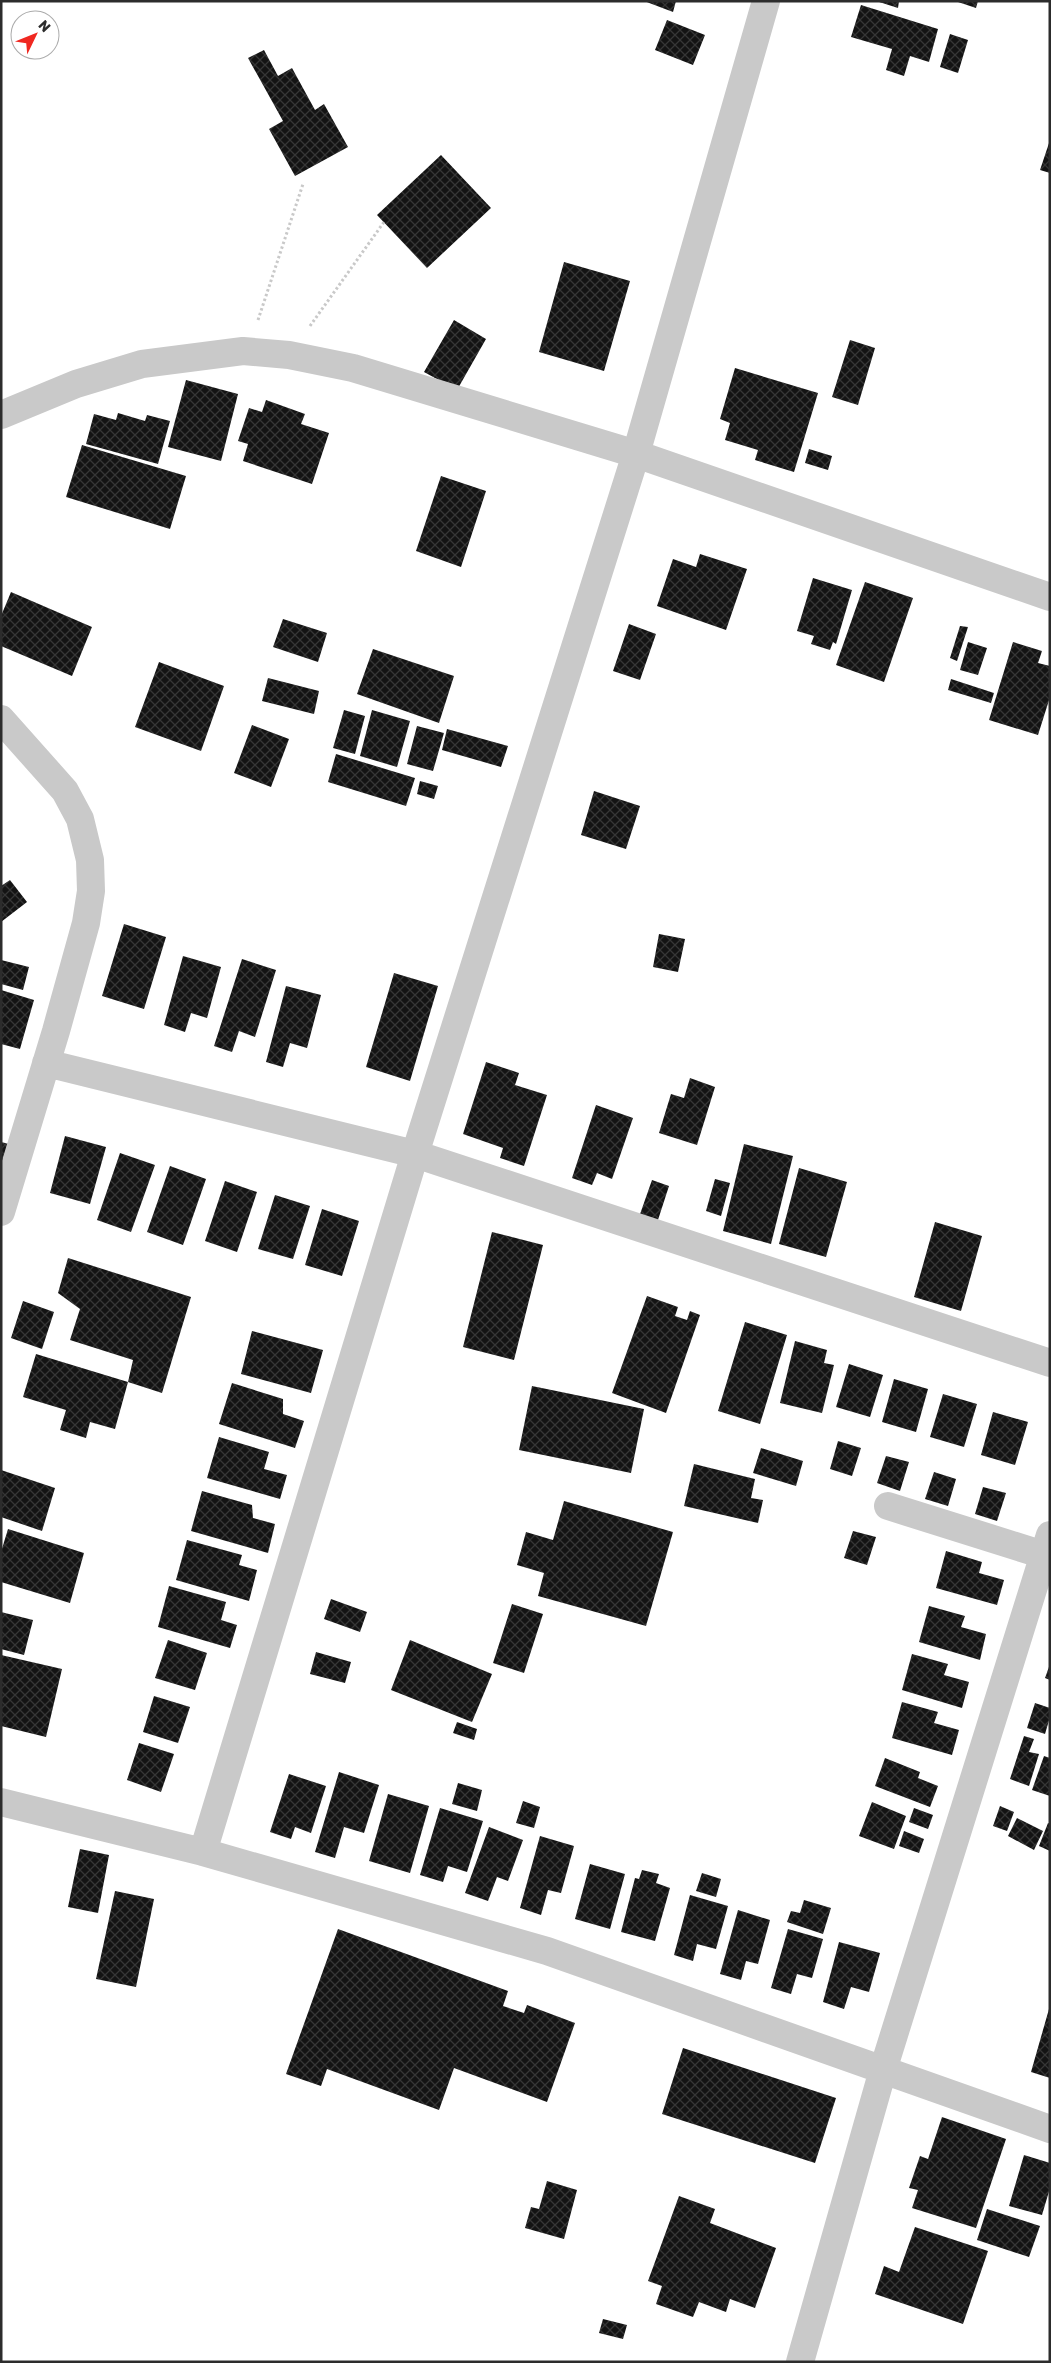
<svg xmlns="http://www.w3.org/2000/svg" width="1051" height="2363" font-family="Rubik,sans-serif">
<defs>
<pattern id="building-cross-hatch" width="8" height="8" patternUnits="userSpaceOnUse" patternTransform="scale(1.25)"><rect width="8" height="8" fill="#131313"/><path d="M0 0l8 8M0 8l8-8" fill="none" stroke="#363636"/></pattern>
</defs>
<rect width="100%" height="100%" fill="#fff"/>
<path fill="url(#building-cross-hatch)" d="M644,1H676L673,12Z
M876,1H899L898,8Z
M955,1H978L976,8Z
M861,5L938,29L929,62L910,56L904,76L886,70L892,49L851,37Z
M667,20L705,35L693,65L655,50Z
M950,34L968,40L958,73L940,67Z
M264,50L278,76L292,68L315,110L324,104L348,147L295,176L269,129L283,121L248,58Z
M1050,140V173L1040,170Z
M441,155L491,208L427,268L377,215Z
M564,262L630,281L604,371L539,352Z
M454,320L486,339L457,390L424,372Z
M850,340L875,348L858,405L832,397Z
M735,368L818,393L794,472L755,460L758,450L725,440L730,423L720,419Z
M186,380L238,394L221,461L168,447Z
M266,400L305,414L301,424L329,433L312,484L243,461L248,444L238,441L249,408L262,412Z
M118,413L145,421L147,415L170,421L158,464L86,444L94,414L116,420Z
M82,445L186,476L170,529L66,497Z
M809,449L832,456L828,470L805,463Z
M441,476L486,491L461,567L416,551Z
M700,554L747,569L726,630L657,606L673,559L696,567Z
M813,578L852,590L836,644L833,642L830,650L811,644L814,636L797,631Z
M865,582L913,598L884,682L836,665Z
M11,592L92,627L72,676L1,646V616Z
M283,619L327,633L318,662L273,647Z
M629,624L656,634L640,680L613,671Z
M960,626L968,627L957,661L950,658Z
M968,642L987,648L978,675L960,670Z
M1013,642L1042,651L1038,663L1050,666V697L1038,735L989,720Z
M373,649L454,676L439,723L357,694Z
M159,662L224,686L201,751L135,727Z
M268,678L319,691L314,714L262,701Z
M951,679L994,693L991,703L948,690Z
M344,710L365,716L355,754L333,748Z
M372,710L410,721L397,767L360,756Z
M252,725L289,739L271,787L234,773Z
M417,726L444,733L433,771L407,764Z
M447,729L508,746L501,767L442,750Z
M336,754L415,778L406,806L328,782Z
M420,781L438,786L434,799L417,794Z
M594,791L640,806L626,849L581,835Z
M10,880L27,902L1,922V886Z
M124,924L166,937L144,1009L102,996Z
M659,934L685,939L678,972L653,967Z
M183,956L221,967L207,1018L191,1013L185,1032L164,1025Z
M242,959L276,970L255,1037L239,1031L232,1052L214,1046Z
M1,960L29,967L23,990L1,984Z
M394,973L438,986L410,1081L366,1067Z
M286,986L321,995L307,1048L290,1043L283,1067L266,1062Z
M1,990L34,1000L20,1049L1,1044Z
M486,1062L519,1073L515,1085L547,1095L524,1166L500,1158L503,1148L463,1134Z
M690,1078L715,1087L697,1145L659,1133L671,1094L684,1098Z
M596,1105L633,1118L612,1179L597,1173L592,1185L572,1178Z
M65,1136L106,1147L90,1204L50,1193Z
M1,1142L9,1144L1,1169Z
M744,1144L793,1156L771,1244L723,1231Z
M120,1153L155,1165L131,1232L97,1220Z
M170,1166L206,1179L183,1245L147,1232Z
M799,1168L847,1182L826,1257L779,1244Z
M715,1179L730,1183L721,1216L706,1211Z
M652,1180L669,1186L657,1223L639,1217Z
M225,1181L257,1192L237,1252L205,1241Z
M275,1195L310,1206L293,1259L258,1249Z
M322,1209L359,1221L342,1276L305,1265Z
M935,1222L982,1236L961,1311L914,1297Z
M492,1232L543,1245L514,1360L463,1347Z
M68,1258L191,1297L162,1393L128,1382L133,1360L70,1340L80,1309L58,1293Z
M647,1296L678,1307L675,1316L687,1320L690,1311L700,1315L666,1413L612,1393Z
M23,1301L54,1312L42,1349L11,1338Z
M745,1322L787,1335L760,1424L718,1411Z
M252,1331L323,1350L311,1393L241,1374Z
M795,1341L827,1350L824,1363L834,1365L822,1413L780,1403Z
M36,1354L128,1382L115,1429L90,1422L86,1438L60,1430L66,1410L23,1397Z
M849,1364L883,1375L870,1417L836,1407Z
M894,1379L928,1389L916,1432L882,1422Z
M232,1383L283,1399V1414L304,1421L295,1448L219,1424Z
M532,1386L644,1409L631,1473L519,1450Z
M943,1394L977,1404L964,1447L930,1437Z
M993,1412L1028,1422L1015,1465L981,1455Z
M219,1437L269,1452L264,1469L287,1475L280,1499L207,1478Z
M838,1441L861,1448L852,1476L830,1469Z
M761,1448L803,1461L796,1486L753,1473Z
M886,1456L909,1462L900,1491L877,1483Z
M694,1464L755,1479L751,1498L763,1500L758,1523L684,1506Z
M1,1470L55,1488L42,1531L1,1517Z
M934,1472L956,1479L948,1506L925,1499Z
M983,1487L1006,1493L997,1521L975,1514Z
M202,1491L252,1505L253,1518L275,1524L268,1553L191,1531Z
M564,1501L673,1532L646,1626L538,1596L544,1573L517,1565L526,1532L553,1540Z
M8,1529L84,1553L70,1603L1,1582V1552Z
M853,1531L876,1537L867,1565L844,1558Z
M187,1540L242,1555L239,1565L257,1570L249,1601L176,1580Z
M946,1551L982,1562L979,1573L1004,1580L997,1605L936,1588Z
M169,1586L226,1602L221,1620L237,1625L230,1648L158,1627Z
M331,1599L367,1612L360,1632L324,1619Z
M512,1604L543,1614L524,1673L493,1663Z
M929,1606L965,1616L961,1627L986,1634L980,1660L919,1642Z
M1,1612L33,1620L24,1655L1,1649Z
M168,1640L207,1653L195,1690L155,1678Z
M410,1640L492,1674L472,1722L391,1690Z
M316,1652L351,1662L345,1683L310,1674Z
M912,1654L948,1664L944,1675L969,1682L962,1708L902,1690Z
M1,1655L62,1669L46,1737L1,1726Z
M1050,1664V1680L1045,1678Z
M154,1696L190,1707L178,1743L143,1732Z
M902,1702L938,1712L934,1723L959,1730L952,1755L892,1738Z
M1035,1703L1050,1708V1717L1045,1734L1027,1728Z
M457,1722L477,1729L474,1740L453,1733Z
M1024,1736L1034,1739L1029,1752L1039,1754L1029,1786L1010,1779Z
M139,1743L174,1754L161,1792L127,1780Z
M1044,1756L1050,1758V1796L1032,1790Z
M885,1758L920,1772L918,1778L938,1786L930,1807L875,1786Z
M339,1772L379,1785L364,1833L344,1827L335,1858L315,1852Z
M289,1774L326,1786L311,1833L295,1827L291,1839L270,1832Z
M458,1783L482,1790L477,1811L452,1804Z
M388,1794L429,1806L410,1873L369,1861Z
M523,1801L540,1807L534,1828L516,1823Z
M872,1802L906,1816L894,1849L859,1836Z
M1000,1806L1014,1812L1007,1831L993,1826Z
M440,1808L483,1821L467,1872L448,1866L443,1882L420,1875Z
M914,1808L933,1815L928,1829L909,1822Z
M1017,1818L1043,1831L1034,1850L1008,1836Z
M1048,1823L1050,1824V1851L1039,1846Z
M489,1827L523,1840L508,1881L497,1877L488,1901L465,1893Z
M904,1831L924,1839L919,1853L899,1846Z
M540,1836L574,1846L561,1893L548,1890L541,1915L520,1908Z
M80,1849L109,1855L98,1913L68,1907Z
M590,1864L625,1874L610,1929L575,1919Z
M642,1870L659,1874L656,1883L670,1888L655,1941L621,1932L635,1878L639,1879Z
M702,1873L721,1879L716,1897L696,1891Z
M115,1891L154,1899L136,1987L96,1979Z
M690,1895L728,1906L716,1949L697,1944L693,1961L674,1955Z
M804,1900L831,1908L823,1934L787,1922L791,1911L800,1913Z
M738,1910L770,1920L758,1964L746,1961L741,1980L720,1974Z
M338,1929L508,1991L503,2006L524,2013L527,2005L575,2023L547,2102L454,2068L439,2110L327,2069L321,2086L286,2074Z
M788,1929L823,1939L812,1978L797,1974L791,1994L771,1988Z
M839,1942L880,1953L869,1992L851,1987L844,2009L823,2002Z
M1049,2009L1050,2010V2078L1031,2072Z
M683,2048L836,2098L815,2163L662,2114Z
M942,2117L1006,2139L976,2228L912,2208L918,2190L909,2188L920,2156L928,2159Z
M1024,2155L1050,2163V2188L1042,2215L1009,2206Z
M547,2181L577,2190L564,2239L525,2228L531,2207L539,2209Z
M679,2196L715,2209L710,2223L776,2248L755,2308L730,2299L726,2312L699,2302L693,2317L656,2304L662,2286L648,2281Z
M987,2209L1040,2226L1029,2257L977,2240Z
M915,2227L988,2251L963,2324L875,2294L884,2266L899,2272Z
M603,2319L627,2325L623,2339L599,2333Z"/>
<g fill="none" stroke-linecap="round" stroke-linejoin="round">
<path stroke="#c9c9c9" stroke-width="3" stroke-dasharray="2.5 2.5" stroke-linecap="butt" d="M258,320L303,184
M310,326L384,222"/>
<path stroke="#c9c9c9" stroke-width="28" d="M1,415L76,384L142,364L243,351L289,355L353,368L636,454L1050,597
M1,719L65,791L80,819L90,860L91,891L86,923L56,1031L1,1212
M46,1063L415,1154L1050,1363
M888,1506L1044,1555
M1,1802L203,1852L547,1951L1050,2129
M203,1852L415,1154L636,454L766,1
M800,2362L883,2070L1050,1535"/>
</g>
<rect width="1051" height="2363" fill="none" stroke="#2c2c2c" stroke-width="5"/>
<g transform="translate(35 35) rotate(47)"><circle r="24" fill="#ffffff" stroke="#ababab"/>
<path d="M0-4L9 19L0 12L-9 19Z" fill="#f02821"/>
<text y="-8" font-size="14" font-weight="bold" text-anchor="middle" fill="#2c2c2c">N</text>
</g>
</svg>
